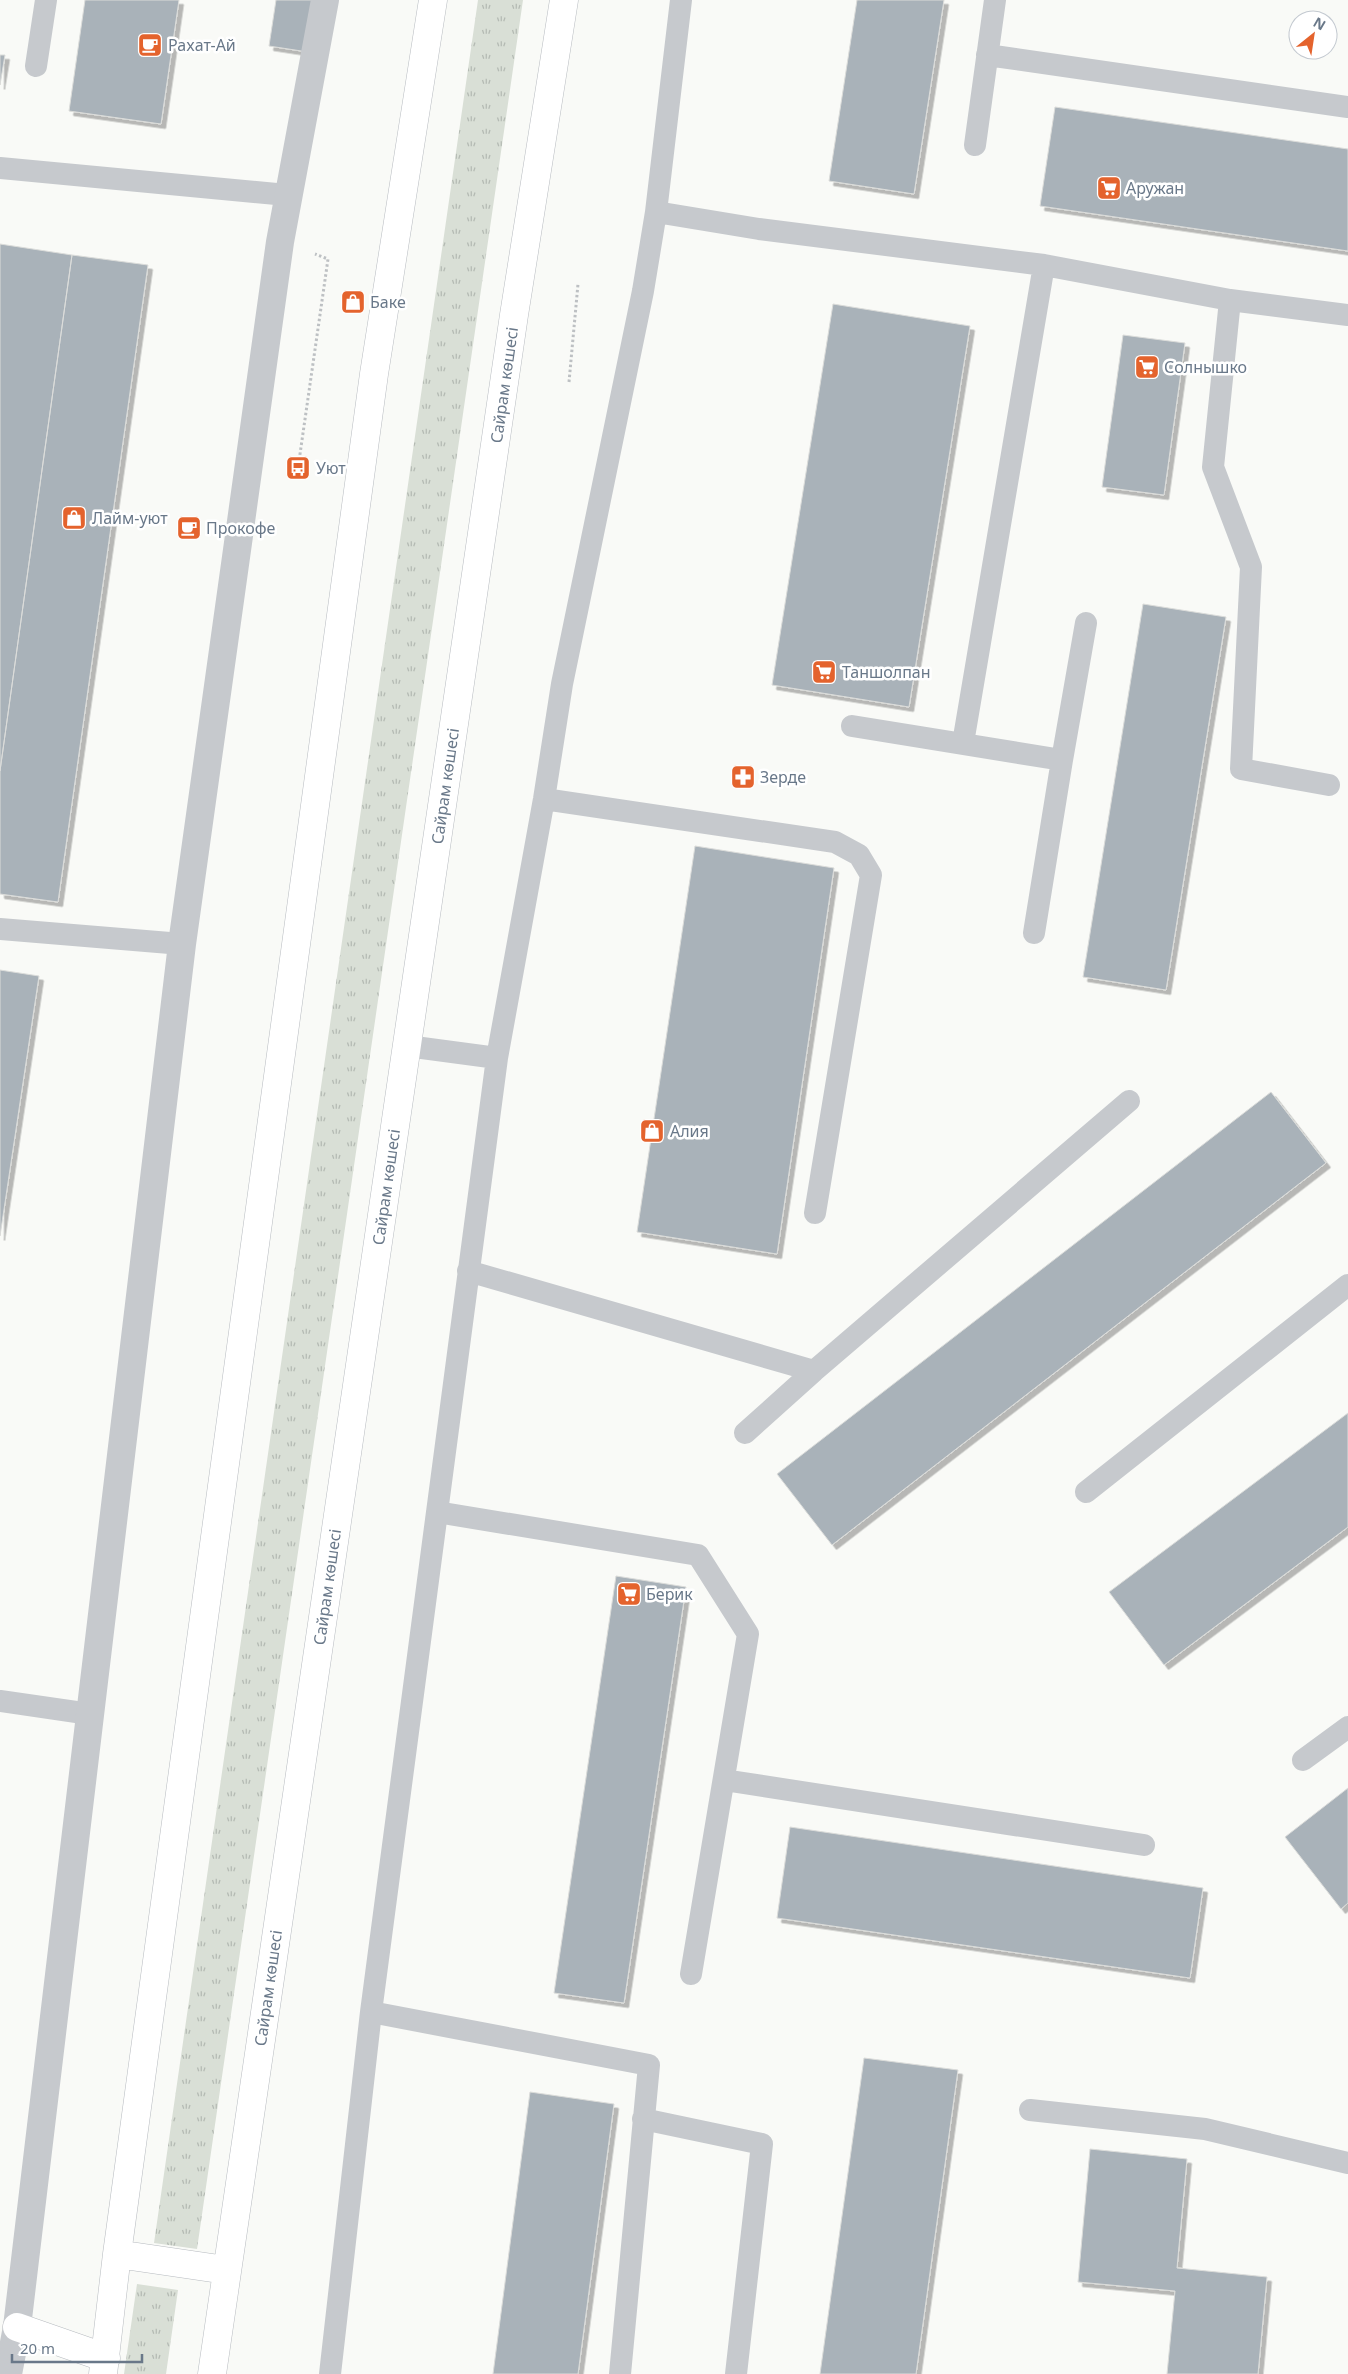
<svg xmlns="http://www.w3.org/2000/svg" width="1348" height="2374" font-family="'Noto Sans',sans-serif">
<defs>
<pattern id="grass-tufts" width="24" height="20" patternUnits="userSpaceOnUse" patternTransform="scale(1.25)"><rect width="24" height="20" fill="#d9dfd6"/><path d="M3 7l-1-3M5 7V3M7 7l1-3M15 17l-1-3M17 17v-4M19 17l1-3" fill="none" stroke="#b4bab3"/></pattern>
<filter id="shadow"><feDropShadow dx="4.5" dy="4.5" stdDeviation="0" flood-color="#0004"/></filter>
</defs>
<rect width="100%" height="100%" fill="#f9faf7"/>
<path fill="url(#grass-tufts)" d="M478,0H523L197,2249L154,2243Z
M137,2284L178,2290L166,2374H124Z"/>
<path fill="#a9b2b9" stroke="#dbdcda" filter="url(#shadow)" d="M85,0H179L161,124L69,111Z
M276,0H316L308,52L269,46Z
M857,0H944L914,194L829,181Z
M0,55H5L0,85Z
M1055,107L1348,149V251L1040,206Z
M0,244L72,255L0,771Z
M72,255L148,265L58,902L0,894V771Z
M833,304L970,326L909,707L772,685Z
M1123,335L1185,343L1164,495L1102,487Z
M1143,604L1226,617L1166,990L1083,977Z
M695,846L834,868L777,1254L637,1232Z
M0,970L39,976L0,1236Z
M1271,1092L1326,1163L832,1545L777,1474Z
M1348,1413V1527L1164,1665L1109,1592Z
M616,1576L686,1587L624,2003L554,1993Z
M1348,1788V1903L1341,1909L1285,1837Z
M790,1827L1203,1888L1190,1978L777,1918Z
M864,2058L958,2070L916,2374H820Z
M530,2092L614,2104L578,2374H493Z
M1090,2149L1187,2159L1177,2268L1267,2277L1258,2374H1167L1175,2291L1078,2282Z"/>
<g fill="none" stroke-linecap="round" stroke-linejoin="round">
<defs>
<path id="primary" d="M117,2254L226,2270
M17,2327L106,2358
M103,2374L117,2254L374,374L433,0
M212,2374L514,315L564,0"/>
</defs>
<use href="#primary" stroke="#b7bbc0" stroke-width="29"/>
<path stroke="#bdc0c3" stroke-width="3" stroke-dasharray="2.5 2.5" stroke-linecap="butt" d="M569,382L578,284
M287,464L298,468L328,259L315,254"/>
<path stroke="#c6c9cd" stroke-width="22" d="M987,55L1348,107
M36,66L46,0
M975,145L995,0
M0,168L287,195
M656,212L759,229L1044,265L1230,300L1348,315
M1230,300L1213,467L1251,567L1241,769L1329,785
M852,726L1062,760L1086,623
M963,743L1044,265
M544,799L835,842L859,855L871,875L815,1213
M0,929L182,944
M1034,933L1062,760
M407,1046L497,1058
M468,1271L814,1371
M745,1433L814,1371L1129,1101
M1086,1492L1348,1285
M437,1512L698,1555L748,1634L691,1974
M0,1701L90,1714
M1303,1760L1348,1727
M724,1780L1144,1845
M371,2012L649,2065L620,2374
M1030,2110L1205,2129L1348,2163
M643,2119L762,2144L736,2374
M330,2374L371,2012L497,1058L544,799L562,684L643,291L656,212L681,0"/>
<path stroke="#c6c9cd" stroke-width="28" d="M8,2374L17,2327L182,944L280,242L325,0"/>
<use href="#primary" stroke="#fff" stroke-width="28"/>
</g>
<defs>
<symbol id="cafe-square" viewBox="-11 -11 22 22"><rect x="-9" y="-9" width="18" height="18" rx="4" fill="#e4632d" stroke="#fff"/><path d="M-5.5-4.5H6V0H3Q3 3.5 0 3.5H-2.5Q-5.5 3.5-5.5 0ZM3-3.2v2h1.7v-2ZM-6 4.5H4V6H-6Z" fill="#fff"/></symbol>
<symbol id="supermarket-square" viewBox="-11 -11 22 22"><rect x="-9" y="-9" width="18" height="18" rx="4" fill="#e4632d" stroke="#fff"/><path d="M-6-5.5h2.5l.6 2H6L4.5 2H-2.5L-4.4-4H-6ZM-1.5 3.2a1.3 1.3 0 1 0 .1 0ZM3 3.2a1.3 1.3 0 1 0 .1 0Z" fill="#fff"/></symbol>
<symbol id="shop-square" viewBox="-11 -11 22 22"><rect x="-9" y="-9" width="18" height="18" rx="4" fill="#e4632d" stroke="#fff"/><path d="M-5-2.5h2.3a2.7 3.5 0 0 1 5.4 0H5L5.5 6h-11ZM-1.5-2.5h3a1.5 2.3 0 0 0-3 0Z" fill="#fff"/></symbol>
<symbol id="bus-square" viewBox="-11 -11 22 22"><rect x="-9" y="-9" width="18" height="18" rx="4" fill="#e4632d" stroke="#fff"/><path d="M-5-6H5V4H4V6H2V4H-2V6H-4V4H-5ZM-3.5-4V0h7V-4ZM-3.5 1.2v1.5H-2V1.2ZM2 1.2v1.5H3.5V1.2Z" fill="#fff"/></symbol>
<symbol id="pharmacy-square" viewBox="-11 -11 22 22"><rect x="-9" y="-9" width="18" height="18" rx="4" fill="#e4632d" stroke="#fff"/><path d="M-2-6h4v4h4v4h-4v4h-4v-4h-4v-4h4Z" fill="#fff"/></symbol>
</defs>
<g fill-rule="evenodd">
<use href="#cafe-square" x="136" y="31" width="28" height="28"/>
<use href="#supermarket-square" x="1095" y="174" width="28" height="28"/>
<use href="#shop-square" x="339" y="288" width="28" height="28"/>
<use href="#supermarket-square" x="1133" y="353" width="28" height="28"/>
<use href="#bus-square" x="284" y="454" width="28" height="28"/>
<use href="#shop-square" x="60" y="504" width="28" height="28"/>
<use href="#cafe-square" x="175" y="514" width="28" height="28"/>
<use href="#supermarket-square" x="810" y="658" width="28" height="28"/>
<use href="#pharmacy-square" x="729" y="763" width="28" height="28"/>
<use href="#shop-square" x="638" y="1117" width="28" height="28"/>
<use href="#supermarket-square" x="615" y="1580" width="28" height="28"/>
</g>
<g text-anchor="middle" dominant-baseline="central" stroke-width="5" stroke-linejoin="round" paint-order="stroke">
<g font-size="16" fill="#697889" stroke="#fff" text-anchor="start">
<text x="168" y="45">Раxат-Ай</text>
<text x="1126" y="188">Аружан</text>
<text x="370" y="302">Баке</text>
<text x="1164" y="367">Солнышко</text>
<text x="316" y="468">Уют</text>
<text x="92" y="518">Лайм-уют</text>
<text x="206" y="528">Прокофе</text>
<text x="842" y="672">Таншолпан</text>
<text x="760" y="777">Зерде</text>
<text x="670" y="1131">Алия</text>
<text x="646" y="1594">Берик</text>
</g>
<g font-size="16" fill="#697889" stroke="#fff">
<text transform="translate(504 385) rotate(-82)">Сайрам көшесі</text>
<text transform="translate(445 786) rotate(-82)">Сайрам көшесі</text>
<text transform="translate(386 1187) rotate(-82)">Сайрам көшесі</text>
<text transform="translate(327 1587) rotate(-82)">Сайрам көшесі</text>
<text transform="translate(268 1988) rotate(-82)">Сайрам көшесі</text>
</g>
</g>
<g transform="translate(1313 35) rotate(30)"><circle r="24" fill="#ffffff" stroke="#c3c9d0"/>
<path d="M0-4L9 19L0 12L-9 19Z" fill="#e4632d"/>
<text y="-8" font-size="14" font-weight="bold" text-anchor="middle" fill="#697889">N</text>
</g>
<path d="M12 2354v8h130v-8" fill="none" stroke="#697889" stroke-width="2.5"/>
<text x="20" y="2354" font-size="15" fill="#697889" stroke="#ffffff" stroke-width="4" paint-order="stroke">20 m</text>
</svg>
